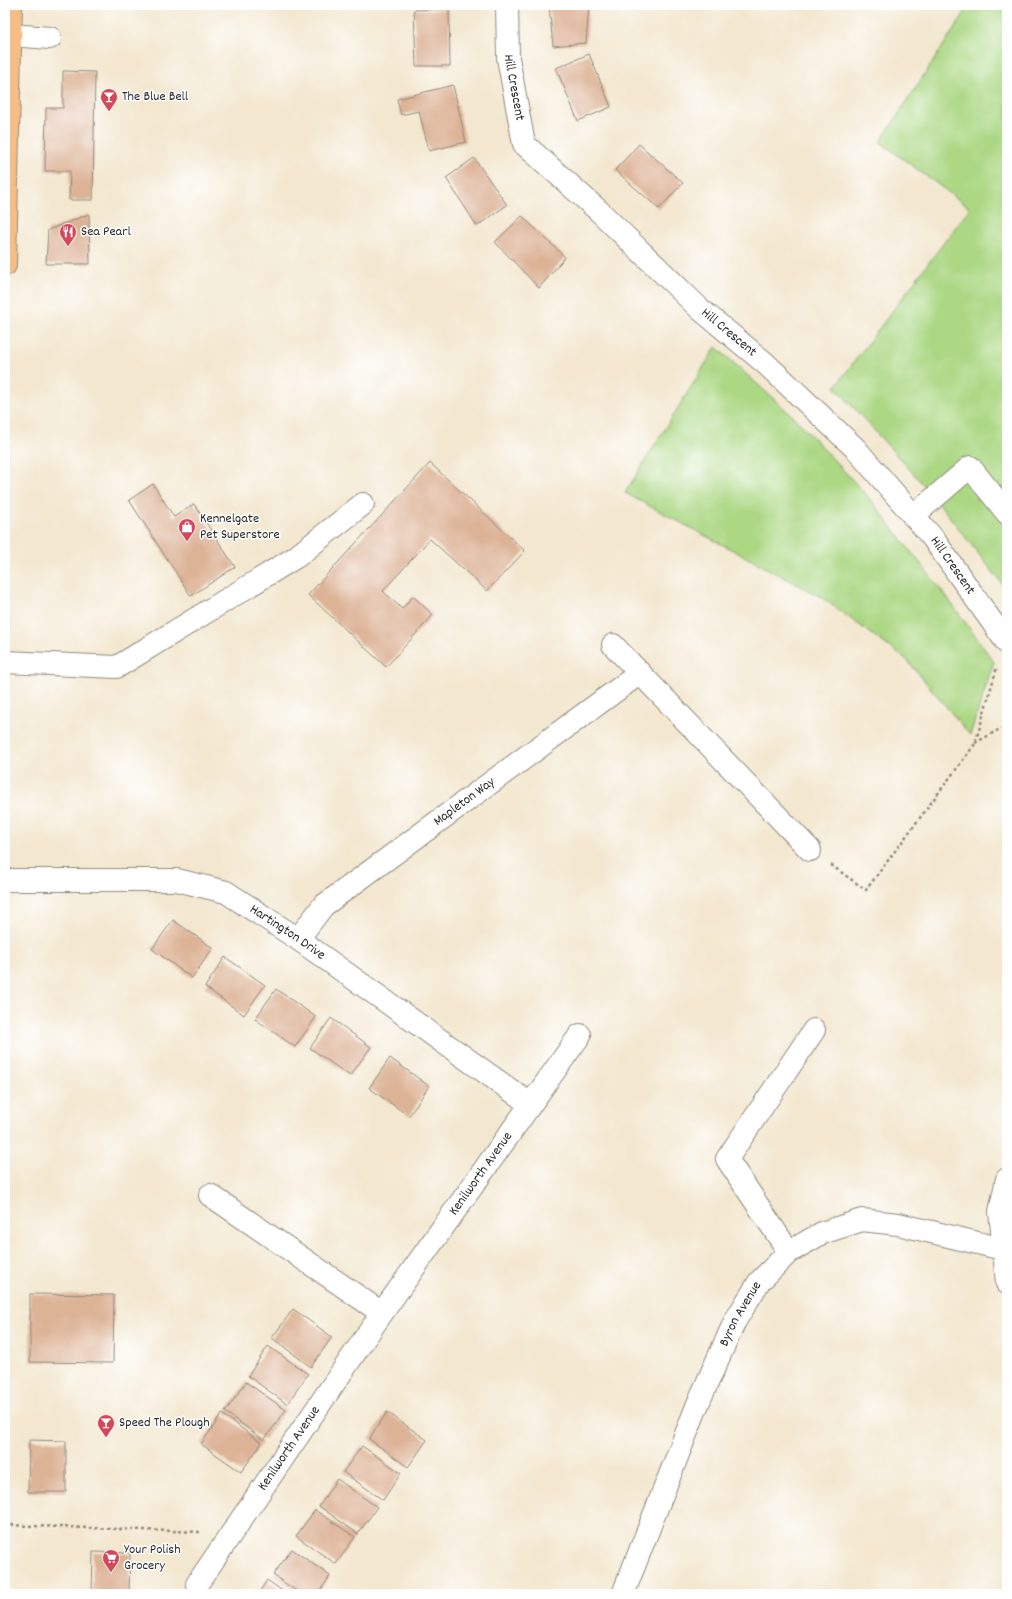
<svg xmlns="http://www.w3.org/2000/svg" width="1012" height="1599" font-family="Dekko,sans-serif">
<rect width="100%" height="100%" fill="#fff"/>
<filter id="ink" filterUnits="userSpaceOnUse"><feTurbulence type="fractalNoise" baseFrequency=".025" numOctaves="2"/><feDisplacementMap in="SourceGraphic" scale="8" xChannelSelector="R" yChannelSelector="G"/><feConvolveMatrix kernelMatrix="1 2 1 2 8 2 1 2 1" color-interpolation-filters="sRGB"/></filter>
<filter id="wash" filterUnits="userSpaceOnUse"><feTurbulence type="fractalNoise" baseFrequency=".012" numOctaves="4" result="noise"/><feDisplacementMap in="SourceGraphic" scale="16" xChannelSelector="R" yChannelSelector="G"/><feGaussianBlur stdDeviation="0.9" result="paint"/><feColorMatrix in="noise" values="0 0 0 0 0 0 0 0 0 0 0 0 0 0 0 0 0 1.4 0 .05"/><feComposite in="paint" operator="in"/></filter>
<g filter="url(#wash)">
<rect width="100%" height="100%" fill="#f3e7cf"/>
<path fill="#acd884" stroke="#6c8258" d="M970,5H1007V590L930,492L835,387L970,208L880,142Z
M716,347L796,419L870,499L949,600L994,662L970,735L907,660L821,597L625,493Z"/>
<g id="blocks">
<path fill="#ddb396" d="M549,5H589L586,43L553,46Z
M449,9L450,66H416L414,10Z
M589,54L611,107L578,121L556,68Z
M63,71L95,72L93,200H69L70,171H45L46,108H63Z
M453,85L466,142L429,151L419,111L401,115L397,99Z
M639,144L683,183L659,209L615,170Z
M474,158L507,205L477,226L446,178Z
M89,214L90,264H46L48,230Z
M522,216L565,257L539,288L495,242Z
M430,463L525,551L487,591L430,539L383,591L402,609L413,596L433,615L386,667L308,595Z
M153,484L174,517L194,504L235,567L191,596L129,500Z
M173,920L213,948L192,978L152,949Z
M225,957L265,985L244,1015L205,987Z
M276,989L316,1017L295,1047L255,1019Z
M331,1018L371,1047L350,1076L310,1048Z
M390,1058L429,1086L409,1116L369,1088Z
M30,1294L114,1295L113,1363L30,1362Z
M293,1309L332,1337L311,1367L272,1338Z
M268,1346L308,1374L287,1404L248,1376Z
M246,1382L286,1410L264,1440L225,1412Z
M387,1412L427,1440L408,1467L369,1439Z
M222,1414L262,1443L241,1472L201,1444Z
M29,1440L66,1441V1492H28Z
M362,1446L401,1473L383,1500L343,1472Z
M337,1479L377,1507L358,1534L319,1506Z
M315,1510L355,1537L336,1564L296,1536Z
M292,1549L330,1576L318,1594H301L273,1575Z
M93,1552L130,1553L129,1594H92Z
M267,1580L287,1594H258Z"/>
</g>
</g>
<g filter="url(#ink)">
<use href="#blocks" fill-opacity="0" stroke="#8f897d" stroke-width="1"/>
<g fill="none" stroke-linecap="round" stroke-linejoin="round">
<defs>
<g id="minor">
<path id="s1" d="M507,5L508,58L524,144L600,212L700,309L765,363L855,448L932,537L1007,643"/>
<path d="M11,35L50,38"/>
<path d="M913,516L970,467L1007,513"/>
<path d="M613,645L810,850"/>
<path d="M5,662L117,667L296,557L363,504"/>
<path id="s2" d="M5,880H177L226,892L298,939L530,1104"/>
<path id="s3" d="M298,939L323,906L640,673"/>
<path d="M1007,1179L1000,1211L1007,1283"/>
<path d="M210,1195L382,1313"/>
<path d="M789,1252L727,1159L814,1030"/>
<path id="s4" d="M197,1584L382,1313L580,1035"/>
<path id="s5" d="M623,1594L699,1401L735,1321L759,1282L789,1252L822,1233L862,1220L898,1224L1003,1249"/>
</g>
<path id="major" d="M5,265L11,5"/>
</defs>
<use href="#minor" stroke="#8f897d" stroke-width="24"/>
<use href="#major" stroke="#8f897d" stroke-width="24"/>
<path stroke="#8f897d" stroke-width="2.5" stroke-dasharray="3 3" stroke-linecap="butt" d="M975,743L1007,725
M831,865L866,890L975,744L997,667
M5,1525L200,1532"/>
<use href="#minor" stroke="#fff" stroke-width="22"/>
<use href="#major" stroke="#f6be87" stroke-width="22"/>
</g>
</g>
<defs>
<symbol id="bar-pin" viewBox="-11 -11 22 30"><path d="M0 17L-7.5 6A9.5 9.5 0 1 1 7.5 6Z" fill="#d1495b" stroke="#fff"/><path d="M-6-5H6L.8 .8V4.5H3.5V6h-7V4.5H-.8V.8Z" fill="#fff"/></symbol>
<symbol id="restaurant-pin" viewBox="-11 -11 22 30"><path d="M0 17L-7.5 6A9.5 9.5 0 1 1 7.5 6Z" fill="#d1495b" stroke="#fff"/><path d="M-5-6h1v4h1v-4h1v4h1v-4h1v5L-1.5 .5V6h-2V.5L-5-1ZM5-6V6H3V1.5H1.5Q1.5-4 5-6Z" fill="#fff"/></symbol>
<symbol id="shop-pin" viewBox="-11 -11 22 30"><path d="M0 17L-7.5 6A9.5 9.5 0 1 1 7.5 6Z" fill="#d1495b" stroke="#fff"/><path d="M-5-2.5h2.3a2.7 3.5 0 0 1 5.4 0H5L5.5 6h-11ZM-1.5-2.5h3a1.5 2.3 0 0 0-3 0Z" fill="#fff"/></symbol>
<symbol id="supermarket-pin" viewBox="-11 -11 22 30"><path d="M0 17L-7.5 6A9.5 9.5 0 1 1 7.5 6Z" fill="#d1495b" stroke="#fff"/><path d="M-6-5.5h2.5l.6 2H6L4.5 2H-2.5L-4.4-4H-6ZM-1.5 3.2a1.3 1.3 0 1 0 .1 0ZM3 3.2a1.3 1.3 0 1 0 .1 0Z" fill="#fff"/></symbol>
</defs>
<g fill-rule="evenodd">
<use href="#bar-pin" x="99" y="87" width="20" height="27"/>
<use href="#restaurant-pin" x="58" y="222" width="20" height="27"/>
<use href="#shop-pin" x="177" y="517" width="20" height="27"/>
<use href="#bar-pin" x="96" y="1413" width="20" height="27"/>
<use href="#supermarket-pin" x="101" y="1548" width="20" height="27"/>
</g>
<g text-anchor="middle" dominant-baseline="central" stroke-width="3" stroke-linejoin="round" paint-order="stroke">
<g font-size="14" fill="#2b2b2b" stroke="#fff">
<text stroke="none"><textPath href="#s1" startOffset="83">Hill Crescent</textPath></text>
<text stroke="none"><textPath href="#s1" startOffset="419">Hill Crescent</textPath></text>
<text stroke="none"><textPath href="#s1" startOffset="743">Hill Crescent</textPath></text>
<text stroke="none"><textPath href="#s3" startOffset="217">Mapleton Way</textPath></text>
<text stroke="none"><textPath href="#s2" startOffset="296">Hartington Drive</textPath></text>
<text stroke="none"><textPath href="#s4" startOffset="499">Kenilworth Avenue</textPath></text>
<text stroke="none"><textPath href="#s5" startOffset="304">Byron Avenue</textPath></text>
<text stroke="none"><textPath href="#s4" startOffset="164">Kenilworth Avenue</textPath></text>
</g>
<g font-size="14" fill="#2b2b2b" stroke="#fff" text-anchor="start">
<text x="122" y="97">The Blue Bell</text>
<text x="81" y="232">Sea Pearl</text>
<text x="200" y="519">Kennelgate<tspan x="200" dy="16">Pet Superstore</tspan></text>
<text x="119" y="1423">Speed The Plough</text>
<text x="124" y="1550">Your Polish<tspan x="124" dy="16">Grocery</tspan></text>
</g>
</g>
<rect width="1012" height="1599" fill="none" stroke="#fff" stroke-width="20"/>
</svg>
